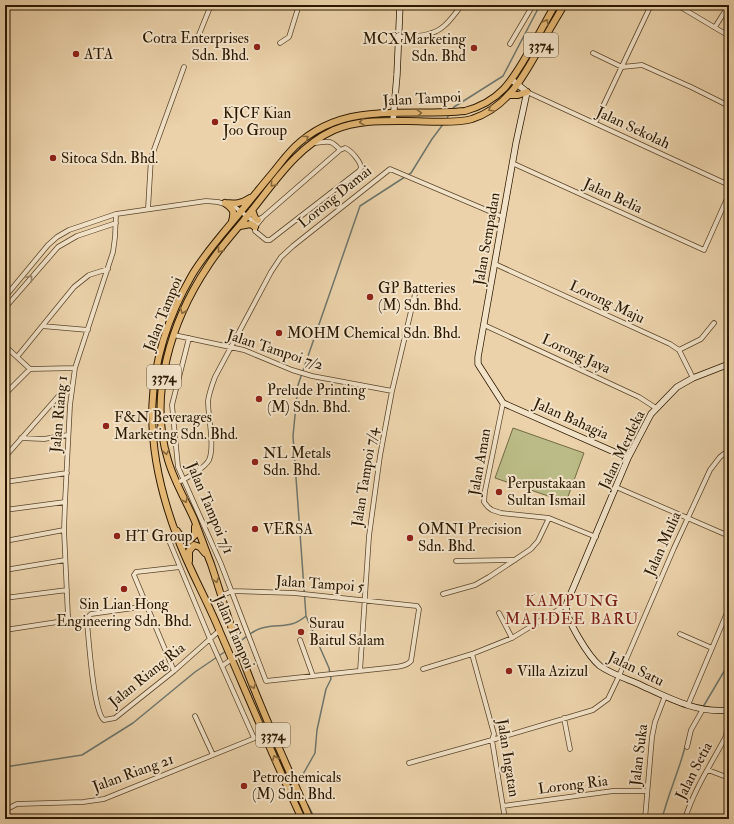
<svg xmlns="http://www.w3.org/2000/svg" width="734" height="824" font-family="'IM FELL Double Pica',serif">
<rect width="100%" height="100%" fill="#ebd2aa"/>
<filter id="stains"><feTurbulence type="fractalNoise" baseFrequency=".005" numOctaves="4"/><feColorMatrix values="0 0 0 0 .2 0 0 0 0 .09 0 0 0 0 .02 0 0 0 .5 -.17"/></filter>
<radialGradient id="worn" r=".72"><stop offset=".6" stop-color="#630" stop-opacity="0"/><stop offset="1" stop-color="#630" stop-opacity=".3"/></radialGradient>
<path fill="#babb86" stroke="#726a44" d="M513,428L584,453L566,502L495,478Z"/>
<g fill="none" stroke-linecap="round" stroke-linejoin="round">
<path stroke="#6f766c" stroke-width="1.5" d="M452,110L454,107L503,76L540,5
M446,120L450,113
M238,643C245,638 253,630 262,628C280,623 289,630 306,616
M703,707L729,663
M5,767L82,755L133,723L195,672L226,651
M302,776L315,753L317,730L326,689L331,679L329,668L306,616L293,436L298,385L360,206L411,173L432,139L444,123
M308,805L315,819
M662,819C668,794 679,771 685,747"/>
<defs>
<path id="street" d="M677,5L729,36
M715,27L729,5
M198,37L211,5
M399,37C413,36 432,37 444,26C451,20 456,12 462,5
M280,43L289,37L299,5
M510,44L533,5
M593,53L622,67L642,65L691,87L729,106
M527,92L729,185
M595,123L651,5
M314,143C327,142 330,138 340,150
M345,148C351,150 361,162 361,168L359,171L270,240H266L255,231V227L263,217L340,150Z
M512,163L704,250L729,194
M148,209L151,158L184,67
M495,264L670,344L679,350L693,378
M5,297L48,245L57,237L69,230L116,214L206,201L218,202L235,207L253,221H256L263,217
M5,308L58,247L77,236L116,223
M484,325L639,397L656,408
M42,326L88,330
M174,335L244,350L292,370L312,376L392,391
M189,338L172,405L178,467L221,564L266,681L387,668C395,667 406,667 411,661L419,609L417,606L294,593L232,591L221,596
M5,346L30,369L75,368
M679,350L701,339L714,323
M17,357L74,287L89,275L108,269
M5,394L30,369
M503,403L485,491L484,502L488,507L492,510L501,513L549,518L596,537
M21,438L44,439L68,435
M5,457L62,392
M5,482L67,473
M176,483C184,480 205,468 209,460C215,446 208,417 208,401C209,393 212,385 215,377L271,272L281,257L293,246L390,169L503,217
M616,487L729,536
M5,510L65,502
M177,536L168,538L210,639L254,738
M5,541L64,530
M456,561L515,560
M5,570L65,560
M443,594L475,585L489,577L531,549L538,541L549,518
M5,598L67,590
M148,606L91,614L88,617L87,623C89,640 93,711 104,720L115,718L125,710L174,671L220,630
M499,613L512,638
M5,630L64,621L68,617L64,530L65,502L70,405L75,368L113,252L115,237L116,214
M680,634L712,648
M300,640L313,676
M472,654L494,734L492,740L505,819
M222,666L232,659
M423,669L472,654L512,638L566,605
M174,671L134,575L136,572L180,567
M360,671L369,536L380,456L392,391L416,290
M688,705L729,608
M195,716L213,755
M564,718L570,749
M687,747L691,730L703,709
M409,763L492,740L593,710L608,699L619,676L674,548L710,470L720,457L729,450
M708,770L729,778
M503,806L613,791H647
M5,810L17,804L83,802L104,799L265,734
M645,819L652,737L655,722L665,696
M685,819C694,789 712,763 726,736L727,728V711"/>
<path id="secondary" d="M512,80L527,92L516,143L478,357V364L503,403L628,458
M393,121L397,75L400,5
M729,364L693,378L677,387L651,414L628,458L566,605C565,619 589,657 600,666C610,673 624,678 636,683C665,696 696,714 729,710"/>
<path id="primary" d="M509,95H518L527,92
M225,203C235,204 241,204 250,198
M225,203C233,209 235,211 232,221
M252,210L255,218L258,220
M240,226L251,224L255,227
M177,531L182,538L189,541L195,535V527
M189,561V551L194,545L200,547L205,553
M302,819C273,757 247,694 220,632C207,600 190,571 178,539C142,446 141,363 192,275C202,258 215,243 228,227C244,208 259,189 275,170C283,160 290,150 300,142C320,125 346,116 372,114C403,111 434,114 465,111C502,101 513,79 531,48C539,34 547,19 555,5
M310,819C289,770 266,721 247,671C233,636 223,600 211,564C205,549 200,534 194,519C185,499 174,481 168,460C148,395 171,321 208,266C218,250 232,235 244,220C271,188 294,148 334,130C358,120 382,121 408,121C426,121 455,124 472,119C508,107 523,77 540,47C547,33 556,19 564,5"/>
</defs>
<use href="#street" stroke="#5b462b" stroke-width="5.5"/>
<use href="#secondary" stroke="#2b1801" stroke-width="7"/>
<use href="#primary" stroke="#2b1801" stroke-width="8"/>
<use href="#street" stroke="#f2e2c8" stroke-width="4"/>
<use href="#secondary" stroke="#f2e2c8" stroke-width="5.5"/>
<use href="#primary" stroke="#e6b975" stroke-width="6"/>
</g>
<defs><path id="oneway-chevron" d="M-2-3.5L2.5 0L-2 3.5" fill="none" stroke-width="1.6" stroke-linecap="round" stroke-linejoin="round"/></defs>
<g stroke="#88683b">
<use href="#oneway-chevron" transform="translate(546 22) rotate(-60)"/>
<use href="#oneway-chevron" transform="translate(491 109) rotate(150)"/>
<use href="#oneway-chevron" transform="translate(419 113) rotate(-1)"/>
<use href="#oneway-chevron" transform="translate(362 122) rotate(172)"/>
<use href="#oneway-chevron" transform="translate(306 138) rotate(-34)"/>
<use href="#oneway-chevron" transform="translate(273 184) rotate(130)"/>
<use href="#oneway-chevron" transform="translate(220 250) rotate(128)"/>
<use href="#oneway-chevron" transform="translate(183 311) rotate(112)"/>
<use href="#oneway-chevron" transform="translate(166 452) rotate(79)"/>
<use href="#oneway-chevron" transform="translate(185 500) rotate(63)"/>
<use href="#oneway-chevron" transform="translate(216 580) rotate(71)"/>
<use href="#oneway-chevron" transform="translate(253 686) rotate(68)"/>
<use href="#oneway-chevron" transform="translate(275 758) rotate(-113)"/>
</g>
<use stroke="#98876e" href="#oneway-chevron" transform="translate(30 278) rotate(-49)"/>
<g fill="#8f2418" stroke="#f2e2c8" stroke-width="1.5">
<circle cx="257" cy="47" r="4"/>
<circle cx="474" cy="48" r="4"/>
<circle cx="76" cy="54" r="4"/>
<circle cx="215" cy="122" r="4"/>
<circle cx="53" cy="158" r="4"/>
<circle cx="370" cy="297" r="4"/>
<circle cx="279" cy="333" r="4"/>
<circle cx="259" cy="399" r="4"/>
<circle cx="106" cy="426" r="4"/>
<circle cx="255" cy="462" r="4"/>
<circle cx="499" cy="492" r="4"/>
<circle cx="255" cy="529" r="4"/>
<circle cx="117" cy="536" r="4"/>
<circle cx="410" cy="538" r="4"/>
<circle cx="124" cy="589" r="4"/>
<circle cx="301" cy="632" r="4"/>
<circle cx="509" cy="671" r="4"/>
<circle cx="244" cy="786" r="4"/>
</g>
<g text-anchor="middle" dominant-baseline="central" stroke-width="4" stroke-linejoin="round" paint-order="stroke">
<g fill="#f2e2c8" stroke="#67553d" stroke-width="1">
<rect x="524" y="33" width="34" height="24" rx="3"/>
<rect x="147" y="365" width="34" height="24" rx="3"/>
<rect x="256" y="723" width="34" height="24" rx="3"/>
</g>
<g font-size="14" font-weight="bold" fill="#2b1801">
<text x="541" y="45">3374</text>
<text x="164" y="377">3374</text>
<text x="273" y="735">3374</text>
</g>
<g font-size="15" fill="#2b1801" stroke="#f2e2c8" text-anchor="start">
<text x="249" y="38" text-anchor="end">Cotra Enterprises<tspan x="249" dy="17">Sdn. Bhd.</tspan></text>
<text x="466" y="39" text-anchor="end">MCX Marketing<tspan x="466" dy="17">Sdn. Bhd</tspan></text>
<text x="84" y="54">ATA</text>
<text x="223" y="113">KJCF Kian<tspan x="223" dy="17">Joo Group</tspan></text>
<text x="61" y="158">Sitoca Sdn. Bhd.</text>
<text x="378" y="288">GP Batteries<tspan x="378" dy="17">(M) Sdn. Bhd.</tspan></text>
<text x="287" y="333">MOHM Chemical Sdn. Bhd.</text>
<text x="267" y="390">Prelude Printing<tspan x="267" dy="17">(M) Sdn. Bhd.</tspan></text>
<text x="114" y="417">F&amp;N Beverages<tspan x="114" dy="17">Marketing Sdn. Bhd.</tspan></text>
<text x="263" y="453">NL Metals<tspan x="263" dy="17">Sdn. Bhd.</tspan></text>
<text x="507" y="483">Perpustakaan<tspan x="507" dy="17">Sultan Ismail</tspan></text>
<text x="263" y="529">VERSA</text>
<text x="418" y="529">OMNI Precision<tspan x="418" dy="17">Sdn. Bhd.</tspan></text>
<text x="125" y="536">HT Group</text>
<text x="124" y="604" text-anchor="middle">Sin Lian Hong<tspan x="124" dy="17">Engineering Sdn. Bhd.</tspan></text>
<text x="309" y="623">Surau<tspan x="309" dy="17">Baitul Salam</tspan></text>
<text x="517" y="671">Villa Azizul</text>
<text x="252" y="777">Petrochemicals<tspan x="252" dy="17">(M) Sdn. Bhd.</tspan></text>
</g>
<g font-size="15" fill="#2b1801" stroke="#f2e2c8">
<text transform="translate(422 99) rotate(-3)">Jalan Tampoi</text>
<text transform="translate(633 128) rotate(25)">Jalan Sekolah</text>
<text transform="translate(613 196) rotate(25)">Jalan Belia</text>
<text transform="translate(335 197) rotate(-39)">Lorong Damai</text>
<text transform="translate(487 239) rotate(-80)">Jalan Sempadan</text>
<text transform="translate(607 302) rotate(25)">Lorong Maju</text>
<text transform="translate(163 314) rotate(-68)">Jalan Tampoi</text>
<text transform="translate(275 350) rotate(18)">Jalan Tampoi 7/2</text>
<text transform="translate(576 354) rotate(25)">Lorong Jaya</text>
<text transform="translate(59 414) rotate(-85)">Jalan Riang 1</text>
<text transform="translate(571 419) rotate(24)">Jalan Bahagia</text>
<text transform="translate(622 450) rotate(-64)">Jalan Merdeka</text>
<text transform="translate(480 462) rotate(-80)">Jalan Aman</text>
<text transform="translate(365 477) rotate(-81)">Jalan Tampoi 7/4</text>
<text transform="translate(210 508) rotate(67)">Jalan Tampoi 7/1</text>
<text transform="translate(663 544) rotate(-66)">Jalan Mulia</text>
<text transform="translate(320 584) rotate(4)">Jalan Tampoi 5</text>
<text transform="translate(234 632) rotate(66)">Jalan Tampoi</text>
<text transform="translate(636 669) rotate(26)">Jalan Satu</text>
<text transform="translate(147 675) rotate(-39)">Jalan Riang Ria</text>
<text transform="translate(639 755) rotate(-83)">Jalan Suka</text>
<text transform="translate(508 758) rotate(81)">Jalan Ingatan</text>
<text transform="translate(694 771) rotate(-63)">Jalan Setia</text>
<text transform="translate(133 773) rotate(-20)">Jalan Riang 21</text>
<text transform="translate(573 785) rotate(-7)">Lorong Ria</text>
</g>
<g font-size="16" letter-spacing="1" fill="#7a1f14" stroke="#f2e2c8">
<text x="572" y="601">KAMPUNG<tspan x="572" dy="18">MAJIDEE BARU</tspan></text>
</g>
</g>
<rect width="734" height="824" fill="none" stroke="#ebd2aa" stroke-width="20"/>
<rect x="6" y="6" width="722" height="812" fill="none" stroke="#2b1801" stroke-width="2"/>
<rect x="10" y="10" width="714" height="804" fill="none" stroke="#2b1801"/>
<rect width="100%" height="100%" filter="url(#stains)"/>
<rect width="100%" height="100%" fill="url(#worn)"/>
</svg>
